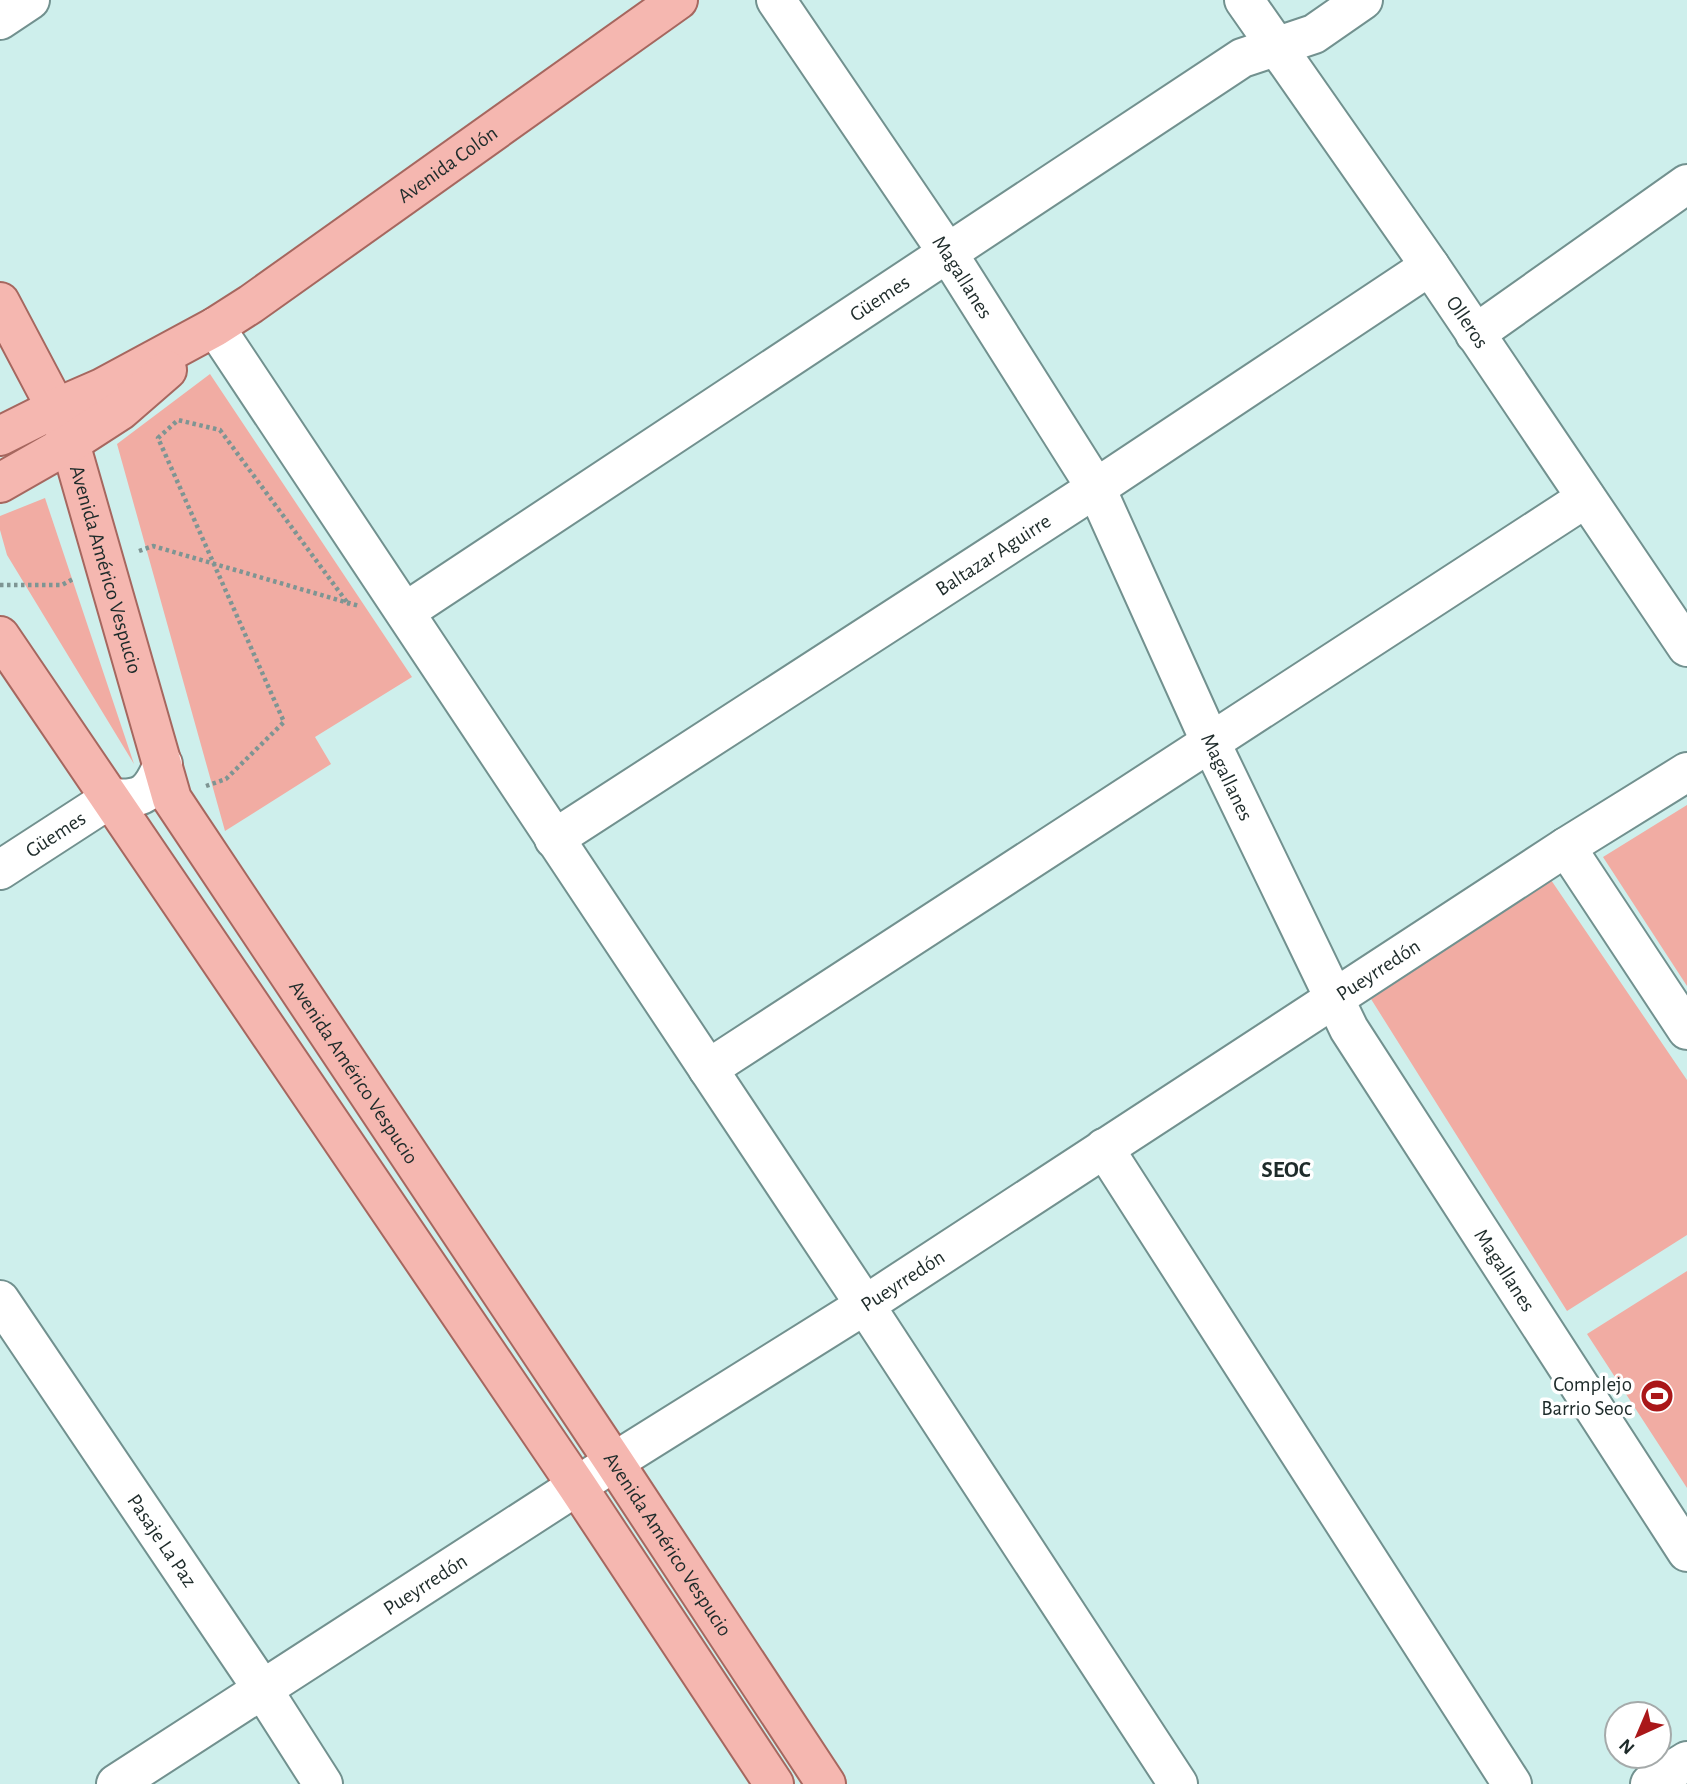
<svg xmlns="http://www.w3.org/2000/svg" width="1687" height="1784" font-family="'Alegreya Sans',sans-serif">
<rect width="100%" height="100%" fill="#ceefec"/>
<path fill="#f1aca3" d="M210,374L412,677L315,737L331,764L225,831L117,444Z
M45,498L134,764L7,555L0,530V516Z
M1687,805V986L1603,857Z
M1551,880L1687,1080V1235L1567,1311L1371,999Z
M1687,1271V1488L1587,1334Z"/>
<g fill="none" stroke-linecap="round" stroke-linejoin="round">
<defs>
<g id="minor">
<path id="s1" d="M776,0L947,252L1096,488L1210,741L1349,1029L1687,1552"/>
<path id="s2" d="M1244,0L1430,266L1687,647"/>
<path d="M0,20L30,0"/>
<path d="M215,327L865,1305L1178,1784"/>
<path d="M1475,334L1687,184"/>
<path id="s3" d="M405,612L1242,58L1314,34L1363,0"/>
<path id="s4" d="M554,839L1096,488L1430,266"/>
<path d="M1566,847L1687,1030"/>
<path id="s5" d="M0,870L111,798C143,801 151,793 163,764"/>
<path d="M708,1069L1586,498"/>
<path d="M1104,1148L1512,1784"/>
<path id="s6" d="M0,1300L263,1690L323,1784"/>
<path id="s7" d="M116,1784L614,1462L865,1305L1566,847L1687,772"/>
<path d="M1650,1784L1687,1761"/>
</g>
<g id="major">
<path id="s8" d="M0,302L56,408L70,443L172,799L614,1462L826,1784"/>
<path id="s9" d="M0,436L56,408L102,388L215,327L251,304L678,0"/>
<path d="M0,483L70,443L121,410L167,370"/>
<path d="M0,636L577,1486L774,1784"/>
</g>
</defs>
<use href="#minor" stroke="#72918f" stroke-width="42"/>
<use href="#major" stroke="#a6675f" stroke-width="42"/>
<path stroke="#7e9593" stroke-width="4.5" stroke-dasharray="3.5 3.5" stroke-linecap="butt" d="M139,551L153,546L359,606
M0,585H62L73,579
M206,786L226,779L284,722L158,438L178,420L220,430L349,605"/>
<use href="#minor" stroke="#fff" stroke-width="38"/>
<use href="#major" stroke="#f5b7b0" stroke-width="38"/>
</g>
<defs>
<symbol id="stadium-disc" viewBox="-11 -11 22 22"><circle r="9.5" fill="#aa1719" stroke="#fff"/><path d="M0-5a6.5 5 0 1 0 0 10a6.5 5 0 1 0 0-10ZM-3.5-1.8h7v3.6h-7Z" fill="#fff"/></symbol>
</defs>
<g fill-rule="evenodd">
<use href="#stadium-disc" x="1638" y="1377" width="38" height="38"/>
</g>
<g text-anchor="middle" dominant-baseline="central" stroke-width="7" stroke-linejoin="round" paint-order="stroke">
<g font-size="21" fill="#1e2b2a" stroke="#fff">
<text stroke="none"><textPath href="#s9" startOffset="525">Avenida Colón</textPath></text>
<text stroke="none"><textPath href="#s1" startOffset="334">Magallanes</textPath></text>
<text stroke="none"><textPath href="#s3" startOffset="569">Güemes</textPath></text>
<text stroke="none"><textPath href="#s2" startOffset="392">Olleros</textPath></text>
<text stroke="none"><textPath href="#s4" startOffset="523">Baltazar Aguirre</textPath></text>
<text stroke="none"><textPath href="#s8" startOffset="289">Avenida Américo Vespucio</textPath></text>
<text stroke="none"><textPath href="#s1" startOffset="901">Magallanes</textPath></text>
<text stroke="none"><textPath href="#s5" startOffset="66">Güemes</textPath></text>
<text stroke="none"><textPath href="#s7" startOffset="1502">Pueyrredón</textPath></text>
<text stroke="none"><textPath href="#s8" startOffset="856">Avenida Américo Vespucio</textPath></text>
<text stroke="none"><textPath href="#s1" startOffset="1468">Magallanes</textPath></text>
<text stroke="none"><textPath href="#s7" startOffset="934">Pueyrredón</textPath></text>
<text stroke="none"><textPath href="#s6" startOffset="290">Pasaje La Paz</textPath></text>
<text stroke="none"><textPath href="#s8" startOffset="1423">Avenida Américo Vespucio</textPath></text>
<text stroke="none"><textPath href="#s7" startOffset="368">Pueyrredón</textPath></text>
</g>
<g font-size="21" fill="#1e2b2a" stroke="#fff" text-anchor="end">
<text x="1632" y="1384">Complejo<tspan x="1632" dy="24">Barrio Seoc</tspan></text>
</g>
<g font-size="23" font-weight="bold" fill="#1e2b2a" stroke="#fff">
<text x="1286" y="1170">SEOC</text>
</g>
</g>
<g transform="translate(1638 1735) rotate(224)"><circle r="33" fill="#ffffff" stroke="#a5aaaa" stroke-width="2"/>
<path d="M0-5L12 26L0 18L-12 26Z" fill="#aa1719"/>
<text y="-10" font-size="19" font-weight="bold" text-anchor="middle" fill="#1e2b2a">N</text>
</g>
</svg>
